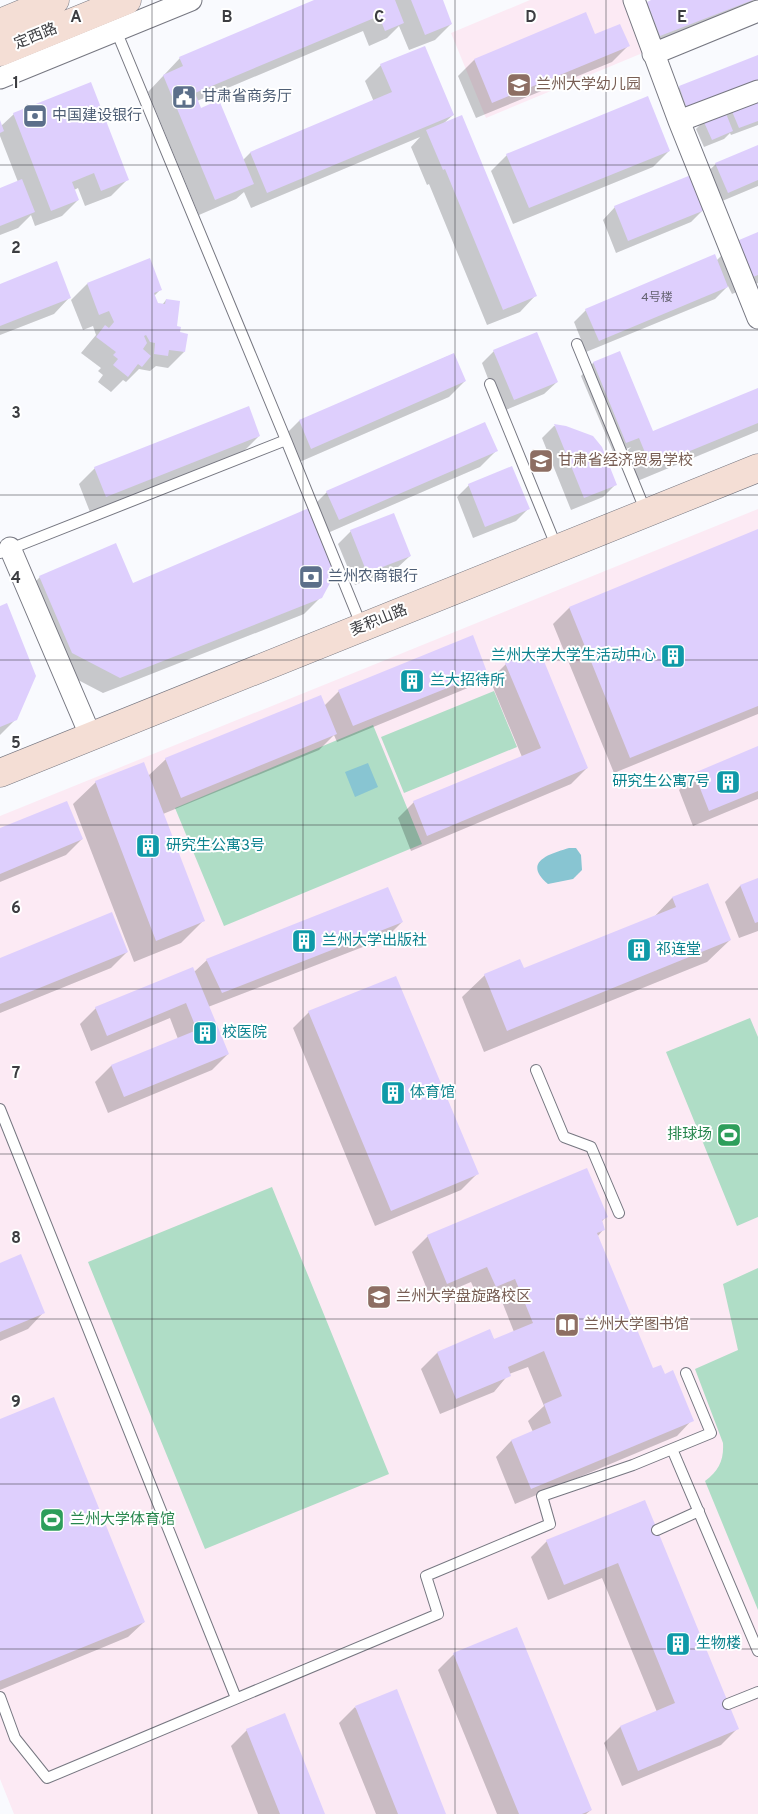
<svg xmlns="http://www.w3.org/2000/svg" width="758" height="1814" font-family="Overpass,'Noto Sans SC',sans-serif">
<rect width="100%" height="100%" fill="#f9fafe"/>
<path fill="#fceaf4" d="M530,0H624L645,52L486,118L451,33Z
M758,509V1814H14L0,1779V816Z"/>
<path fill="#afddc6" d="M494,691L517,747L404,793L381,737Z
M373,725L422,844L224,926L175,808Z
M750,1018L758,1037V1217L737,1226L666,1052Z
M272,1187L389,1474L205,1549L88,1262Z
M758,1268V1610L705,1481C719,1471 724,1460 723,1443L695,1369L738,1350L723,1284Z"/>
<path fill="#88c5d2" d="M368,763L378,787L355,797L345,772Z
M569,848H576L581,855L582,870L573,879L548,884C522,862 549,854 569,848Z"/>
<path fill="#0003" d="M318,0H441L451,24L435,40L409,50L399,26L387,38L369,46L363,31L197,101L201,110L243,160L250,153L374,102L365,81L381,65L453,115L443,124L535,296L520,312L487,325L429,184L427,185L411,147L420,137L251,208L244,192L236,199L199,215L148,92L180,58Z
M654,0H753L738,15L644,51L631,19L647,3Z
M585,14L595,36L628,46L612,62L476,118L458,76L474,60Z
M758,57L675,120L667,99L680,87Z
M758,100V125L731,135L730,133L724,139L704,147L696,129L704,121L726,116L732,111Z
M14,114L127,180L111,196L85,206L78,188L74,190L78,200L62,216L35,226L31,215L18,228L0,235V189L18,182L0,136V123L1,126Z
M758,146V186L715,204L703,176L716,164Z
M669,151L653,167L513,224L491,171L507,155Z
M615,207L703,210L691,222L616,253L603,220Z
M758,233V283L732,294L728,286L715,299L586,352L574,322L586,310L716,261L733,244Z
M87,284L161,289L154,296L157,304L162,305L166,300L184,352L168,368L156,366L150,371L139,369L126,382L123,380L111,392L98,382L103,375L98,371L101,368L81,353L96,335L93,326L83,330L71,300Z
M0,285L69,298L54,314L0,335Z
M494,351L557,382L544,394L501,412L482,363Z
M620,353L648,435L758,389V431L635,482L623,455L631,447L614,454L581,376L593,363Z
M453,354L465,381L449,397L295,464L283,437L299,421Z
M554,426L565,427L616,484L603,497L571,510L542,438Z
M259,436L243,452L90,512L79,484L95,468Z
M496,451L480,467L323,535L311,508L327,492Z
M469,485L528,509L516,521L473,538L457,497Z
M758,530V714L614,773L553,624L569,608Z
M351,531L410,556L397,568L355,585L338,544Z
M40,577L132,585L321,597L304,614L103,693L57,669L24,593Z
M0,608L16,719L0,735Z
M506,664L587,768L571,784L411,851L398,818L414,802L522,757L490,680Z
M485,671L470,687L337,742L334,735L319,750L163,814L203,921L181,943L134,962L73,804L96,782L148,776L166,759L324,706L339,691Z
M758,748V799L693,826L679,790L695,774Z
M0,830L82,839L66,855L0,882Z
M758,879V931L739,938L725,902L740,886Z
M707,884L730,940L707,962L484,1052L462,997L485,975L524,970L653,918L672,898Z
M402,922L386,938L208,1007L228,1054L212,1070L108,1113L95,1082L111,1066L178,1039L170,1018L91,1051L80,1024L96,1008L194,972L207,960Z
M127,952L111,968L0,1013V959Z
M309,1012L477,1174L461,1190L375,1226L293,1028Z
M606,1217L601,1222L604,1229L597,1237L652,1370L692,1420L677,1436L515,1504L496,1457L511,1441L533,1432L528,1421L544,1406L528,1367L509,1374L494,1392L440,1414L421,1369L437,1353L490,1331L494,1340L514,1332L499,1294L480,1302L471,1282L431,1299L412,1252L428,1236Z
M0,1264L43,1313L28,1329L0,1341Z
M0,1420L144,1622L128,1637L0,1690Z
M644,1501L737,1729L721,1745L622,1786L604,1743L620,1727L657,1712L602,1578L548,1600L531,1557L547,1541Z
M454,1654L591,1810L586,1814H497L438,1670Z
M355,1707L445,1814H376L339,1723Z
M247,1730L323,1814H258L231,1746Z"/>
<path fill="#decffd" d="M314,0H395L404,23L385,31L379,16L195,93L201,108L219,100L254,184L215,200L163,75L183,66L179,57Z
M411,0H443L452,24L425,35Z
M651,0H753L660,36L647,2Z
M586,12L595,34L620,24L630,46L492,103L474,59Z
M425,46L454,115L267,193L250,152L392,92L380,64Z
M758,55V82L687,109L679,86Z
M91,82L129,180L101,191L94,173L72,182L79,200L51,211L13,113Z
M648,96L670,151L529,208L506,154Z
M758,99V121L739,128L731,109Z
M725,111L733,131L712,140L703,120Z
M462,115L537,296L503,310L445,169L443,170L426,130Z
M0,120L4,131L0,133Z
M758,145V180L728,193L715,163Z
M691,175L705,210L628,241L614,206Z
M22,179L35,212L0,226V188Z
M758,232V275L748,279L732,243Z
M715,254L728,287L599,341L585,309Z
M150,258L162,290L154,293L158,303L165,304L166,299L180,301L177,326L181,327L180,332L188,334L185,352L169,350L168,356L154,354L155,343L150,342L146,335L144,336L147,343L143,349L151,356L142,367L138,364L128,377L113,365L118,359L113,355L116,352L96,337L105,325L109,328L114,322L109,311L99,315L87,283Z
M57,261L71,298L0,326V284Z
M537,332L558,382L514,400L493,350Z
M620,351L653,431L758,388V423L651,467L639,438L626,443L593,362Z
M454,353L466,381L311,449L299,420Z
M249,406L260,436L106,497L94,467Z
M485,422L498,451L339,520L326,491Z
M554,424L566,426L593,436L602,447L617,485L584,498Z
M512,466L530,509L485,527L468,484Z
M309,508L336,572L322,598L120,678L72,653L39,576L116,543L133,583Z
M394,513L411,556L367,573L350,530Z
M758,529V706L630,758L569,607Z
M7,603L36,676L17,720L0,727V606Z
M473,635L487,672L353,726L338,690Z
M539,649L588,768L427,836L413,801L541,748L505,663Z
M321,695L337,734L181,798L165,758Z
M758,746V791L709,811L694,773Z
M144,762L205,921L156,941L95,781Z
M67,801L83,839L0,874V828Z
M758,878V922L755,923L740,885Z
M708,883L731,940L507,1031L484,974L520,959L524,968L676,907L672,897Z
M388,887L403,922L222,993L206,959Z
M112,912L128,952L0,1004V958Z
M193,967L229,1054L124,1097L111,1065L197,1030L186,1003L107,1036L95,1007Z
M396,976L479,1174L391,1211L308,1011Z
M587,1168L608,1217L602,1220L605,1230L597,1233L653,1368L661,1365L665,1374L673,1370L694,1421L531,1489L511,1440L551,1423L544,1404L562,1396L544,1351L508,1367L511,1376L456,1399L437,1352L490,1329L494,1339L533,1323L515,1279L496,1287L487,1267L447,1284L427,1235Z
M21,1254L45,1313L0,1332V1263Z
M54,1397L145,1622L0,1681V1419Z
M645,1500L739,1729L638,1771L620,1726L675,1703L618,1563L564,1585L546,1540Z
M517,1627L592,1810L582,1814H519L453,1653Z
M397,1689L446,1814H398L355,1706Z
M285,1713L325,1814H280L246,1729Z"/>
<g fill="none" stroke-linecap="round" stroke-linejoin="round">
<defs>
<path id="lane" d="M577,344L646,512
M490,384L557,548
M286,440L362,627
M0,553L286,440L115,28
M536,1070L564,1137L591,1147L619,1213
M0,1109L236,1698
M672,1449L758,1651
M657,1530L699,1511
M0,1697L15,1738L47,1778L438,1614L426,1576L550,1524L542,1496L633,1465L711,1433L686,1373
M728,1704L758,1692"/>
<path id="street" d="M634,0L679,121L758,318
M653,54L758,11
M0,78L191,0
M679,121L758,91
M10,548L91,737"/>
<path id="secondary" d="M0,23L55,0
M0,52L127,0
M0,773L758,468"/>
</defs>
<use href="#lane" stroke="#767781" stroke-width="12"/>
<use href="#street" stroke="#767781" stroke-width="23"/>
<use href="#secondary" stroke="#767781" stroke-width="29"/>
<use href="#lane" stroke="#fff" stroke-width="10"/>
<use href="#street" stroke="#fff" stroke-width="21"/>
<use href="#secondary" stroke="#f4ded5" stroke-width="28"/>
</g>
<path fill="none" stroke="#3c3d41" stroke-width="1" stroke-opacity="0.55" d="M152,0V1814M303,0V1814M455,0V1814M606,0V1814M0,165H758M0,330H758M0,495H758M0,660H758M0,825H758M0,989H758M0,1154H758M0,1319H758M0,1484H758M0,1649H758"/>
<defs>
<symbol id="school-square" viewBox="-11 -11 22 22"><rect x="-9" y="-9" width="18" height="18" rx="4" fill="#8d6e63" stroke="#fff"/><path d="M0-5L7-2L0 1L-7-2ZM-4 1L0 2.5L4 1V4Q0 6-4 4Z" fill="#fff"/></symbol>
<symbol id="civic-square" viewBox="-11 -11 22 22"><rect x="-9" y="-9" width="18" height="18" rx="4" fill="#5c6f8a" stroke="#fff"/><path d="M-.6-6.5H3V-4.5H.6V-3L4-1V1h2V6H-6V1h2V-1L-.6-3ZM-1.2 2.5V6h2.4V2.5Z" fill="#fff"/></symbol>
<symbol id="bank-square" viewBox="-11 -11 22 22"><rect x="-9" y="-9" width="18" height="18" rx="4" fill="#5c6f8a" stroke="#fff"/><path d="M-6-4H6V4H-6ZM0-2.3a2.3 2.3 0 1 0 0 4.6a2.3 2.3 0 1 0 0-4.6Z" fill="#fff"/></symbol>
<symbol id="university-square" viewBox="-11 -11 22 22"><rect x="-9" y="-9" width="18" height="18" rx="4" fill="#8d6e63" stroke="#fff"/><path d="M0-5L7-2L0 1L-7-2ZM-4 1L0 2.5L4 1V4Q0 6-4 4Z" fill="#fff"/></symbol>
<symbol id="building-square" viewBox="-11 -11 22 22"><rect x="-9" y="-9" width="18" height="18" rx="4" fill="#0f9aa8" stroke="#fff"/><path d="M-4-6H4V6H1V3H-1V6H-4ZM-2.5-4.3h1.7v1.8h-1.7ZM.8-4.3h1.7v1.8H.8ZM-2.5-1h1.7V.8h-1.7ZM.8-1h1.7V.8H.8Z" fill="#fff"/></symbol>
<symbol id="stadium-square" viewBox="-11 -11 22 22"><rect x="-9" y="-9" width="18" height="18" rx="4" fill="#2e9e5b" stroke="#fff"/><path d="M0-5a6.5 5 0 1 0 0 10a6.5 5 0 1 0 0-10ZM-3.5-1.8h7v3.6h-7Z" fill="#fff"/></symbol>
<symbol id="library-square" viewBox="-11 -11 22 22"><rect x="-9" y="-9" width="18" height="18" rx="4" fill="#8d6e63" stroke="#fff"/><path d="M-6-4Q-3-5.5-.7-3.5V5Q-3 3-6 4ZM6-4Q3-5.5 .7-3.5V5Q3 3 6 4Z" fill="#fff"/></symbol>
</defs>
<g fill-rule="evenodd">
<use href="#school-square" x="505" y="71" width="28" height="28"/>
<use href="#civic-square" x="170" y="83" width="28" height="28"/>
<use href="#bank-square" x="21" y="102" width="28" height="28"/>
<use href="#university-square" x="527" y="447" width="28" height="28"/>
<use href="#bank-square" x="297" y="563" width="28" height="28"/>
<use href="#building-square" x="659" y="642" width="28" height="28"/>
<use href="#building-square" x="398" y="667" width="28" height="28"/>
<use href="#building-square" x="714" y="768" width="28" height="28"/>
<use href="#building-square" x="134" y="832" width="28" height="28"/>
<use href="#building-square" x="290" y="927" width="28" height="28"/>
<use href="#building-square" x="625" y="936" width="28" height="28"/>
<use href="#building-square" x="191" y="1019" width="28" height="28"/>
<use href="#building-square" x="379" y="1079" width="28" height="28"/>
<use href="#stadium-square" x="715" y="1121" width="28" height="28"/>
<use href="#university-square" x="365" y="1283" width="28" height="28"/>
<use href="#library-square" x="553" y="1311" width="28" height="28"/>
<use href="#stadium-square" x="38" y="1506" width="28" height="28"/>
<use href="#building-square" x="664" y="1630" width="28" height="28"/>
</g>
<g text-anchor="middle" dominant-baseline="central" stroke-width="4" stroke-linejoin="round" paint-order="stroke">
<g font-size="12" fill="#646270">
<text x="657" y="298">4号楼</text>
</g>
<g font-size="15" fill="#3c3d41" stroke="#fff">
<text transform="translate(36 37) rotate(-22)">定西路</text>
<text transform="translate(379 621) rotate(-22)">麦积山路</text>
</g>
<g font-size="15" fill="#785e54" stroke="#fff" text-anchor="start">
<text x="536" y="85">兰州大学幼儿园</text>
<text x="558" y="461">甘肃省经济贸易学校</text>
<text x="396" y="1297">兰州大学盘旋路校区</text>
<text x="584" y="1325">兰州大学图书馆</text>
</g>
<g font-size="15" fill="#4e5e75" stroke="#fff" text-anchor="start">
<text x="202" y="97">甘肃省商务厅</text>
<text x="52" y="116">中国建设银行</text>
<text x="328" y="577">兰州农商银行</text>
</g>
<g font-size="15" fill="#0d838f" stroke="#fff" text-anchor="start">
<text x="656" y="656" text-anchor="end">兰州大学大学生活动中心</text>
<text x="430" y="681">兰大招待所</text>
<text x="710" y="782" text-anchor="end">研究生公寓7号</text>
<text x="166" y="846">研究生公寓3号</text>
<text x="322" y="941">兰州大学出版社</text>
<text x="656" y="950">祁连堂</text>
<text x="222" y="1033">校医院</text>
<text x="410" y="1093">体育馆</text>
<text x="696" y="1644">生物楼</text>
</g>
<g font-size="15" fill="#27864d" stroke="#fff" text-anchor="end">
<text x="712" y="1135">排球场</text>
<text x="70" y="1520" text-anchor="start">兰州大学体育馆</text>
</g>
</g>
<g font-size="16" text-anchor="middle" font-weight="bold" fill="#3c3d41" stroke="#fff" stroke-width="4" stroke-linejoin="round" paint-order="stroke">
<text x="76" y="22">A</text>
<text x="227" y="22">B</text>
<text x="379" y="22">C</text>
<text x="531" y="22">D</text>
<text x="682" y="22">E</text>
<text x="16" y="88">1</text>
<text x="16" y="253">2</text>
<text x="16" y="418">3</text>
<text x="16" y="583">4</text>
<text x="16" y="748">5</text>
<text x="16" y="913">6</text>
<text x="16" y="1078">7</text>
<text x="16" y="1243">8</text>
<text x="16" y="1407">9</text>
</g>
</svg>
